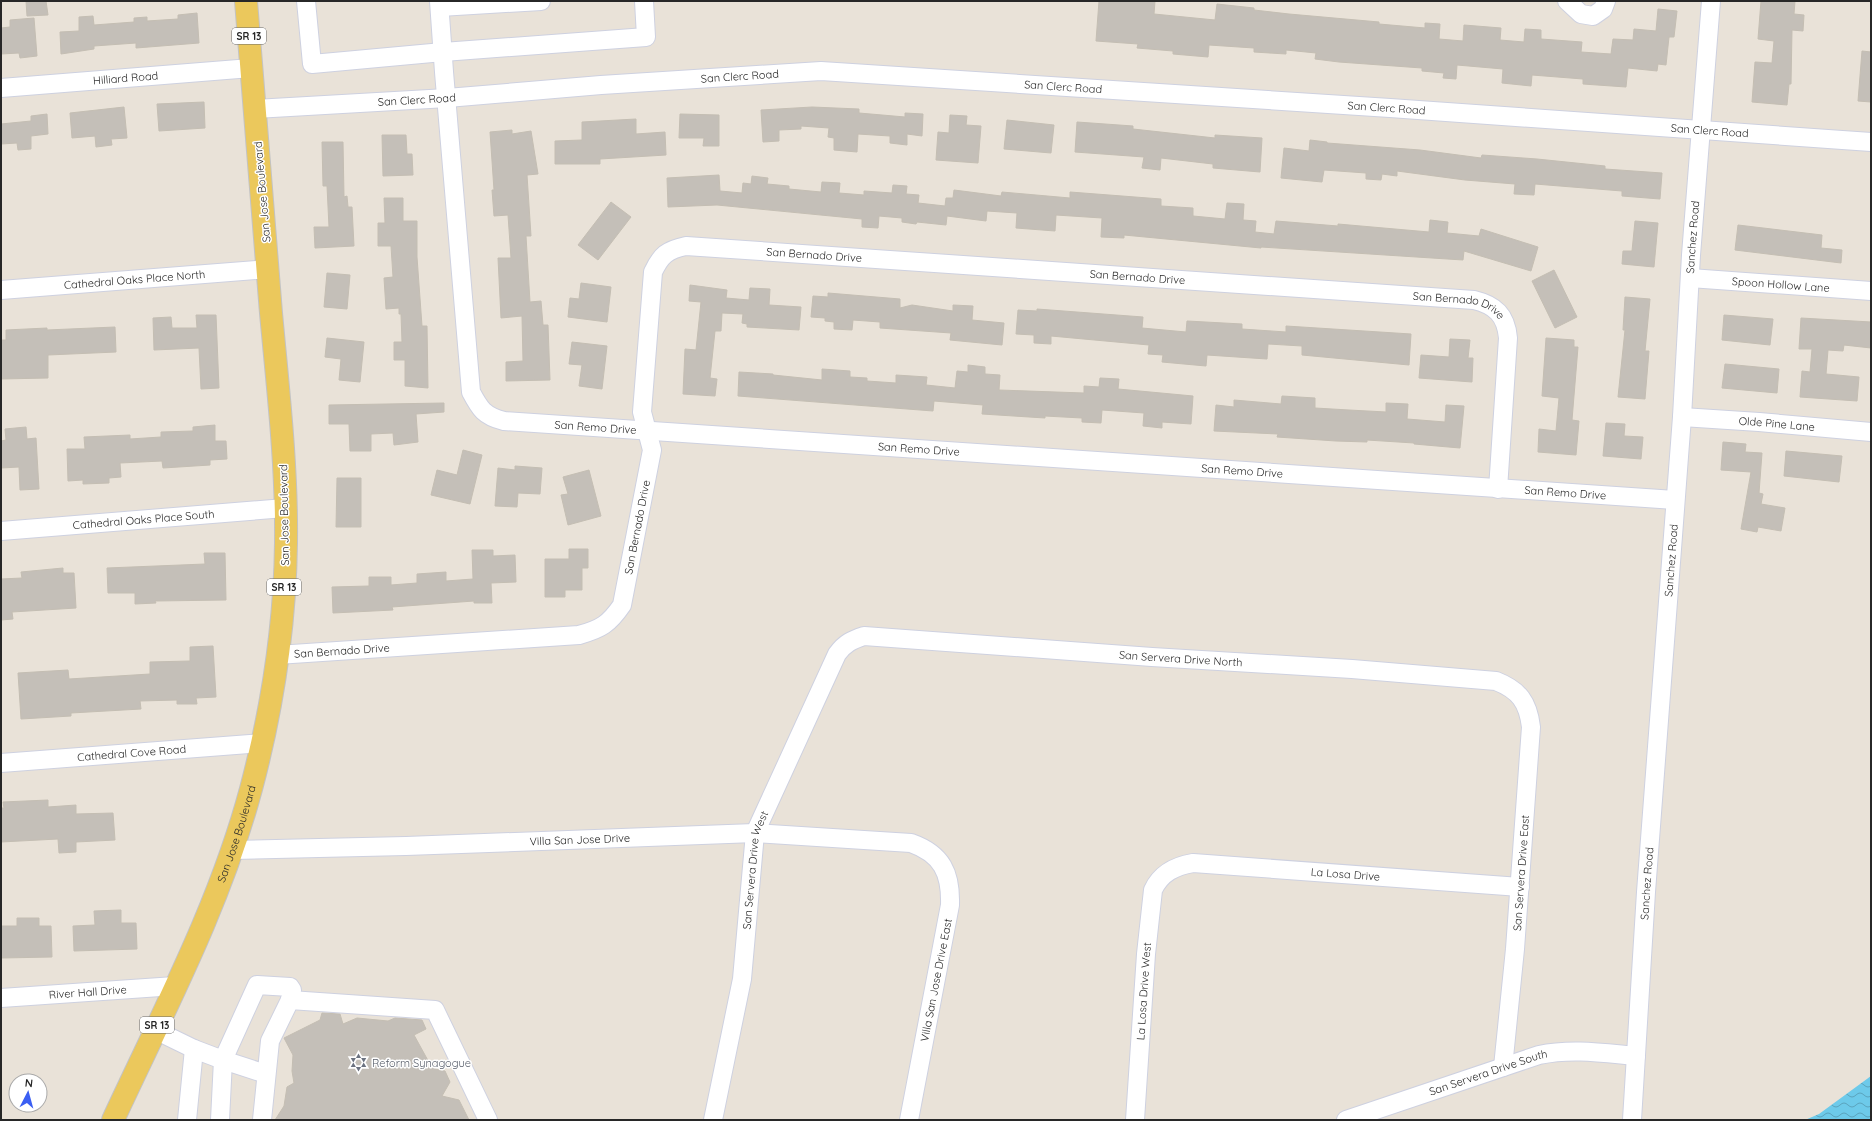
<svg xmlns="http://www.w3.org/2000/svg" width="1872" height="1121" font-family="Quicksand,sans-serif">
<defs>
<pattern id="water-waves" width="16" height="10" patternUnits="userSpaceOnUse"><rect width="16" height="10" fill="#6dcaea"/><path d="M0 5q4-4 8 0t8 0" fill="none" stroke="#5aa4be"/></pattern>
</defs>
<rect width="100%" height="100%" fill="#e9e2d8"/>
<path fill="url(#water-waves)" d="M1871,1076V1120H1805L1819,1114Z"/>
<path fill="#c4bfb8" stroke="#c4beb3" d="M26,1H46L48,15L27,16Z
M1099,1H1155L1154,14L1215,20L1217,4L1254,8V10L1289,14L1379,22V24L1425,28V23L1440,24L1439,39L1463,41L1464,25L1501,28L1500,40L1524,42L1525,29L1541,30V39L1582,42L1581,52L1611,54L1613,39L1633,40L1634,29L1656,31L1658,9L1677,11L1674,37H1669L1666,65L1658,64L1657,71L1628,68L1626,87L1583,84V79L1532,75L1531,86L1502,83L1503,69L1457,65L1456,79L1443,78L1444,73L1422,71V68L1339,62L1315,59L1316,53L1286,50V54L1254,52V48L1209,45L1208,57L1173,54V51L1137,48L1138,44L1096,41Z
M1761,1H1795L1794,14L1804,15L1803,31L1792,30L1791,84H1789L1787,105L1752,102L1755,62L1772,63L1774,41L1758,39Z
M197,13L199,43L136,48V43L94,46V49L61,54L60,32L79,31V17L93,16L94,25L134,22V18L147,17V21L178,19V15Z
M34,18L37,56L20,58L19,53L1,54V28L10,27V20Z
M1862,51L1871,52V102L1858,101Z
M204,102L205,128L159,131L157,104Z
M124,107L127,138L111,139L112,145L96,147L95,136L72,138L70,113Z
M812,107L859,109V113L905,117V113L923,114L922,136L907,134V145L890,143V136L858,134L857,152L834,150V138L828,137L829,128L801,126V129L779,130V141L763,142L761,110Z
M47,114L48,134L31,136V149L18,150L17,143L1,144V124L31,121V116Z
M680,114L719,115V146H703L704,138H679Z
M950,115L967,116L966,125L981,126L978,163L936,160L938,132L949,133Z
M636,119V134L665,132L666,155L600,159V164H555V141L582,140V122Z
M1007,120L1054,125L1051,153L1004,149Z
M1077,122L1133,126V129L1215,138V135L1262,138L1260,172L1213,168V164L1161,158L1160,170L1142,168L1144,157L1075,152Z
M512,130V134L531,131L538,174L527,175L531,236H526L530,302L541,301L543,325H548L550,380L506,381V362L523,361L522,316L501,318L498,258H511L508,215L494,216L492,190H494L490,132Z
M382,135H406L407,154H412L413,175L383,176Z
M1310,140L1327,142V143L1420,150L1481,158L1482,155L1537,159L1605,166V169L1662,173L1660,199L1622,196V191L1535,184L1534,195L1514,194L1515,184L1465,180L1397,171V176L1382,174L1381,180L1366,179V173L1324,170L1322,182L1281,178L1284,148L1309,151Z
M322,142H343L344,197L347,196L348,207H352L354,246L315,248L314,227H329L327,186H323Z
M719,175L720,191L742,193L743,183L751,184L752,176L768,178L767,184L789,186V189L821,192L822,182L840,183L839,193L864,195V191L892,193L893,185L907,186L906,194L919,195L918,203L945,206L946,198H953L954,190L1001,196L1002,192L1070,198V192L1161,199V206L1193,208V216L1225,219L1227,203L1244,204L1243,220L1256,221L1255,232L1274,234L1276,221L1338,226V224L1429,232L1430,220L1448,222L1447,233L1479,236L1481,229L1538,247L1531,271L1464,251L1463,260L1261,247V248L1124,235V238L1101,237L1102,218L1056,215L1055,231L1016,228L1017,213L987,211L986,221L947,216L946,225L917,222L916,224L902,222V218L879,216L878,228L862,227V219L717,205L668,207L667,178Z
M384,198H403V221H417V257L422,326H427L428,388L405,386V360H394V342H402L401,314H399V308L386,309L384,278L393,277L391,246H378V223H385Z
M611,202L631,217L598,260L578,245Z
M1635,221L1658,223L1654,267L1622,264L1623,251H1632Z
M1738,225L1822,235L1821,248L1842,250L1841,263L1735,250Z
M1554,270L1577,317L1555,328L1532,281Z
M327,273L350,275L347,309L324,307Z
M581,283L611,287L607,322L568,317L570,298L579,299Z
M690,285L727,290L726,298L749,300L750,288L770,289L769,305L801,307L799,330L747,327V324L742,323L743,314L722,313L721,331H715L710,378L717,379L715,396L683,394L685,349L696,350L701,302L689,301Z
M828,293L900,299V308L912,305L953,311V305L973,306L972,320L1004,323L1002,345L950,340L951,333L880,328V322L853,320L852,330L834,329V322L825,321V318L811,317L813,296L828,297Z
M1625,297L1650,299L1645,351H1649L1645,399L1618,397L1625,330H1623Z
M1037,309L1143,317L1142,328L1186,332L1187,321L1242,324V329L1286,332V326L1411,334L1409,365L1302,355V346L1268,344L1267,359L1207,355L1206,366L1162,362L1163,355L1148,354L1149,345L1051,336V344L1034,343V335L1016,334L1018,310L1037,311Z
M196,315H216L219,388L201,389L199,348L154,350L153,318L171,317L172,328H197Z
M1724,315L1773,319L1770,345L1722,340Z
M1801,318L1871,322V348L1844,345L1843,351L1828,350L1826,374L1859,377L1857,401L1800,397L1802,371L1810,372L1812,349H1799Z
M115,327L116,352L48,355V378L1,379V340H6V330L47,328V330Z
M327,338L364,342L360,382L339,380L341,359L325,357Z
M1546,338L1574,340V347H1578L1572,420L1579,421L1576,455L1538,452L1539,429L1556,431L1559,398L1542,396Z
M1450,339L1470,340L1468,358H1473L1472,382L1419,378L1421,355L1449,357Z
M572,342L607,346L602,389L579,386L582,365L569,364Z
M1725,364L1779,369L1777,393L1722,388Z
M968,365L985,367V374L1000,375L999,390L1084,393V386L1099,387L1100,378L1119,379L1118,389L1193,396L1191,424L1162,422V428L1143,426L1144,413L1102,410L1101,423L1082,422V418L1045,416V418L982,414L983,405L934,401L933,411L738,396L739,372L773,374V375L822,380V369L850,371V377L867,378V381L896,383V375L927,377L926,385L955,388L957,371L968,372Z
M1282,396L1315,398V408L1349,410L1386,412V403L1408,404L1407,419L1445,422L1446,405L1464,406L1460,448L1414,444V443L1367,440V442L1336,441L1277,437L1278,434L1214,431L1216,405L1234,407V400L1281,404Z
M444,403V412L416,414L418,442L394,445L393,433L371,434V451H350L349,424H329V405Z
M1606,423L1625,424L1624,436L1643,437L1641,459L1603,456Z
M215,425V441H226L227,459L210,460V465L163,468L162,461L120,463L121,477L109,478V483L83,484V480L68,481L67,449H85L84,437L130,435V439L161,437V432L193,431V427Z
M26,427L27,439L36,438L39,489L20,490L19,467L1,468V441L6,440L5,429Z
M1723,442L1746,444L1745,452L1762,453L1759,493L1763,494L1761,504L1785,508L1781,531L1758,527L1757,532L1741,529L1751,472L1721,470Z
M463,450L482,455L470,504L431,495L437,470L457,475Z
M1786,451L1842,456L1839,482L1784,476Z
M515,466L542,468L540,494L518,493L517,507L495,506L498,468L515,470Z
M589,470L601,516L568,525L561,495L568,494L563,477Z
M337,478H361V527H336Z
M569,549H588V568H582V590H565V597H545V559H569Z
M472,550H493V556L515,555L516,582L491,583L492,603H474V601L392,607L393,610L333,613L332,587L369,586V577H391V585L417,583V574L446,572V581L473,579Z
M204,553H225L226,600L155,601L156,603L135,604V593H108L107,568L205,564Z
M63,568V573H74L76,608L12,612L13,619L1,620V579L22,578L21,572Z
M213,646L216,697L196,698L197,704H177V700L140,701L141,709L71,713V716L21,719L18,673L68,670L69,679L150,674V662L190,661V647Z
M48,800V807L76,805V814L113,813L115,840L76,842V852L59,853L58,839L1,842V808H4L3,802Z
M121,910V923H136L137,949L74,951L73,926L95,925L94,911Z
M17,918H39V926H51L52,957L1,958V926H17Z
M322,1013L340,1014L343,1024L357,1018L388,1021L395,1018L422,1020L426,1029L414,1035L431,1066L434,1065L436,1069L445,1071L450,1082L442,1096L459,1100L469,1120H275L284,1106L287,1087L294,1083L292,1071L293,1055L284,1038L320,1020Z"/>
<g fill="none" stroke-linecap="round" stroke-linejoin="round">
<defs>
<g id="minor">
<path d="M306,1L312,64L443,52L646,37L644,1"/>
<path id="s1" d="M439,1L444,72L471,392C480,409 484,416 504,421L1675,500"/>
<path d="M1567,1L1581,14L1593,16L1603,9L1606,1"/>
<path d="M440,7L541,1"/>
<path id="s2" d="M1,88L251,68"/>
<path id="s3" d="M255,109L447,98L601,85L821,71L1390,108L1871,142"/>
<path id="s4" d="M1690,278L1871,291"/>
<path id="s5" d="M1,290L268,269"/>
<path id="s6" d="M1682,417L1759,422L1871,432"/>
<path id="s7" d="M1,531L285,508"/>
<path id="s8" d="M277,655L579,635C601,629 609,624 622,605L652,450L642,412L653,272C661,255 667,250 686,246L1474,300C1495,305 1506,315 1508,338L1498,489"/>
<path id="s9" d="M1,763L262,743"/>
<path id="s10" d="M232,850L406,846L755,833L911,843C942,854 951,873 950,905L909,1120"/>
<path id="s11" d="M1,998L175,986"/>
<path d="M155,1030L194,1049L223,1060L220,1120"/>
<path d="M266,1074L223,1060L257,985L290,987L292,990L290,1000"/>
<path d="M187,1120L194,1049"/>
<path d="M262,1120L270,1041L290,1000L435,1010L488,1120"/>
<path id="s12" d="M713,1120L742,979L755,833L837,654C845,643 852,640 864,636L1152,657L1352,669L1496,681C1519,690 1528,702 1531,727L1515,949L1503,1067"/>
<path id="s13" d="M1135,1120L1146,954L1153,890C1161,873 1175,866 1193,863L1520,887"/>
<path id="s14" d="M1346,1120L1539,1055C1572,1048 1603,1053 1636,1056"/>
<path id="s15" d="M1632,1120L1646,892L1682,417L1691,255L1711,1"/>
</g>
<g id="major">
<path id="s16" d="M113,1120C163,1012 220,905 251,789C272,710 285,626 286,543C287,466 278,389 271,313C263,209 254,105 246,1"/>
</g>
</defs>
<use href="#minor" stroke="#ced1e0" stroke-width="20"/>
<use href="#major" stroke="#c3c3c3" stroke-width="24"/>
<use href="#minor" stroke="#fff" stroke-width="18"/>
<use href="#major" stroke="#ebc85c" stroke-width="22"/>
</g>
<defs>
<symbol id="synagogue-bare" viewBox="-9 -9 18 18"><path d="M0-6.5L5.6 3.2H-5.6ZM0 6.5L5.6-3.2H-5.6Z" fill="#6b7280" stroke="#fff" stroke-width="2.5" paint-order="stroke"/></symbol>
</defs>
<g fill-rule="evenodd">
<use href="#synagogue-bare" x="346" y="1050" width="25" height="25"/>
</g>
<g text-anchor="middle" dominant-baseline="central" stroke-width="3" stroke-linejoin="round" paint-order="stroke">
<g fill="#fff" stroke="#686868" stroke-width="1">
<rect x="232" y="28" width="34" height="16" rx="3"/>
<rect x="267" y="579" width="34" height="16" rx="3"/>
<rect x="140" y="1017" width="34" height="16" rx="3"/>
</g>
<g font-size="10" font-weight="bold" fill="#272727">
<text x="249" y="36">SR 13</text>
<text x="284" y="587">SR 13</text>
<text x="157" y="1025">SR 13</text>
</g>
<g font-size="11" fill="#272727" stroke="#fff">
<text stroke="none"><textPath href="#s3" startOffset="486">San Clerc Road</textPath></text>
<text stroke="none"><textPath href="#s2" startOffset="125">Hilliard Road</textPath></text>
<text stroke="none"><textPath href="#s3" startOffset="810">San Clerc Road</textPath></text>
<text stroke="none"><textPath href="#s3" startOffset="162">San Clerc Road</textPath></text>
<text stroke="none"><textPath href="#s3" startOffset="1134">San Clerc Road</textPath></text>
<text stroke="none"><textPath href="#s3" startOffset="1458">San Clerc Road</textPath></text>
<text transform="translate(262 192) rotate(-95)">San Jose Boulevard</text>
<text stroke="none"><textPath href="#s15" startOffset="885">Sanchez Road</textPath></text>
<text stroke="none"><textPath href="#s8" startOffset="867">San Bernado Drive</textPath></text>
<text stroke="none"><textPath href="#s8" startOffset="1191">San Bernado Drive</textPath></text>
<text stroke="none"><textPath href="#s5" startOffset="134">Cathedral Oaks Place North</textPath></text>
<text stroke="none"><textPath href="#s4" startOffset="91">Spoon Hollow Lane</textPath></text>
<text stroke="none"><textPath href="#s8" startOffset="1515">San Bernado Drive</textPath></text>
<text stroke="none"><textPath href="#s6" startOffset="95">Olde Pine Lane</textPath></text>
<text stroke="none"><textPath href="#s1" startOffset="530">San Remo Drive</textPath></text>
<text stroke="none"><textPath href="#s1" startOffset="854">San Remo Drive</textPath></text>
<text stroke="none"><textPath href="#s1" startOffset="1178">San Remo Drive</textPath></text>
<text stroke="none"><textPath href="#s1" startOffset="1502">San Remo Drive</textPath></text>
<text transform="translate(284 515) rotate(-91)">San Jose Boulevard</text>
<text stroke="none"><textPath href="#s7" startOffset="143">Cathedral Oaks Place South</textPath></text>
<text stroke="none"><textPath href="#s8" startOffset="436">San Bernado Drive</textPath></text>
<text stroke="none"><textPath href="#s15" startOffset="561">Sanchez Road</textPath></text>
<text stroke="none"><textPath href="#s8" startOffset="65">San Bernado Drive</textPath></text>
<text stroke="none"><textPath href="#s12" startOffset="838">San Servera Drive North</textPath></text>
<text stroke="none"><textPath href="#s9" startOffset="131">Cathedral Cove Road</textPath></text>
<text stroke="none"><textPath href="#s16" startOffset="312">San Jose Boulevard</textPath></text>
<text stroke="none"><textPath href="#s10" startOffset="348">Villa San Jose Drive</textPath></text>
<text stroke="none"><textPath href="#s12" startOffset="254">San Servera Drive West</textPath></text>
<text stroke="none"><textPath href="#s13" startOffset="434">La Losa Drive</textPath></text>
<text transform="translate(1521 873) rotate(-86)">San Servera Drive East</text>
<text stroke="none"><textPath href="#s15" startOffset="237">Sanchez Road</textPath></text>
<text transform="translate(936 980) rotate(-79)">Villa San Jose Drive East</text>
<text stroke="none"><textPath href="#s13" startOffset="129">La Losa Drive West</textPath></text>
<text stroke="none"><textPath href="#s11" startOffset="87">River Hall Drive</textPath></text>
<text stroke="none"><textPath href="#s14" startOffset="150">San Servera Drive South</textPath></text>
</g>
<g font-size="11" fill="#5b616d" stroke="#fff" text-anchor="start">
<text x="372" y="1063">Reform Synagogue</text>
</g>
</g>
<rect width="1872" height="1121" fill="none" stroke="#272727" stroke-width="4"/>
<g transform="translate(28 1093) rotate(6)"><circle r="19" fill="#ffffff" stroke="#a9a9a9"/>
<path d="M0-3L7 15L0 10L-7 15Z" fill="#3b5ff3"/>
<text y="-6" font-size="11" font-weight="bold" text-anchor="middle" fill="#272727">N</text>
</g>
</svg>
